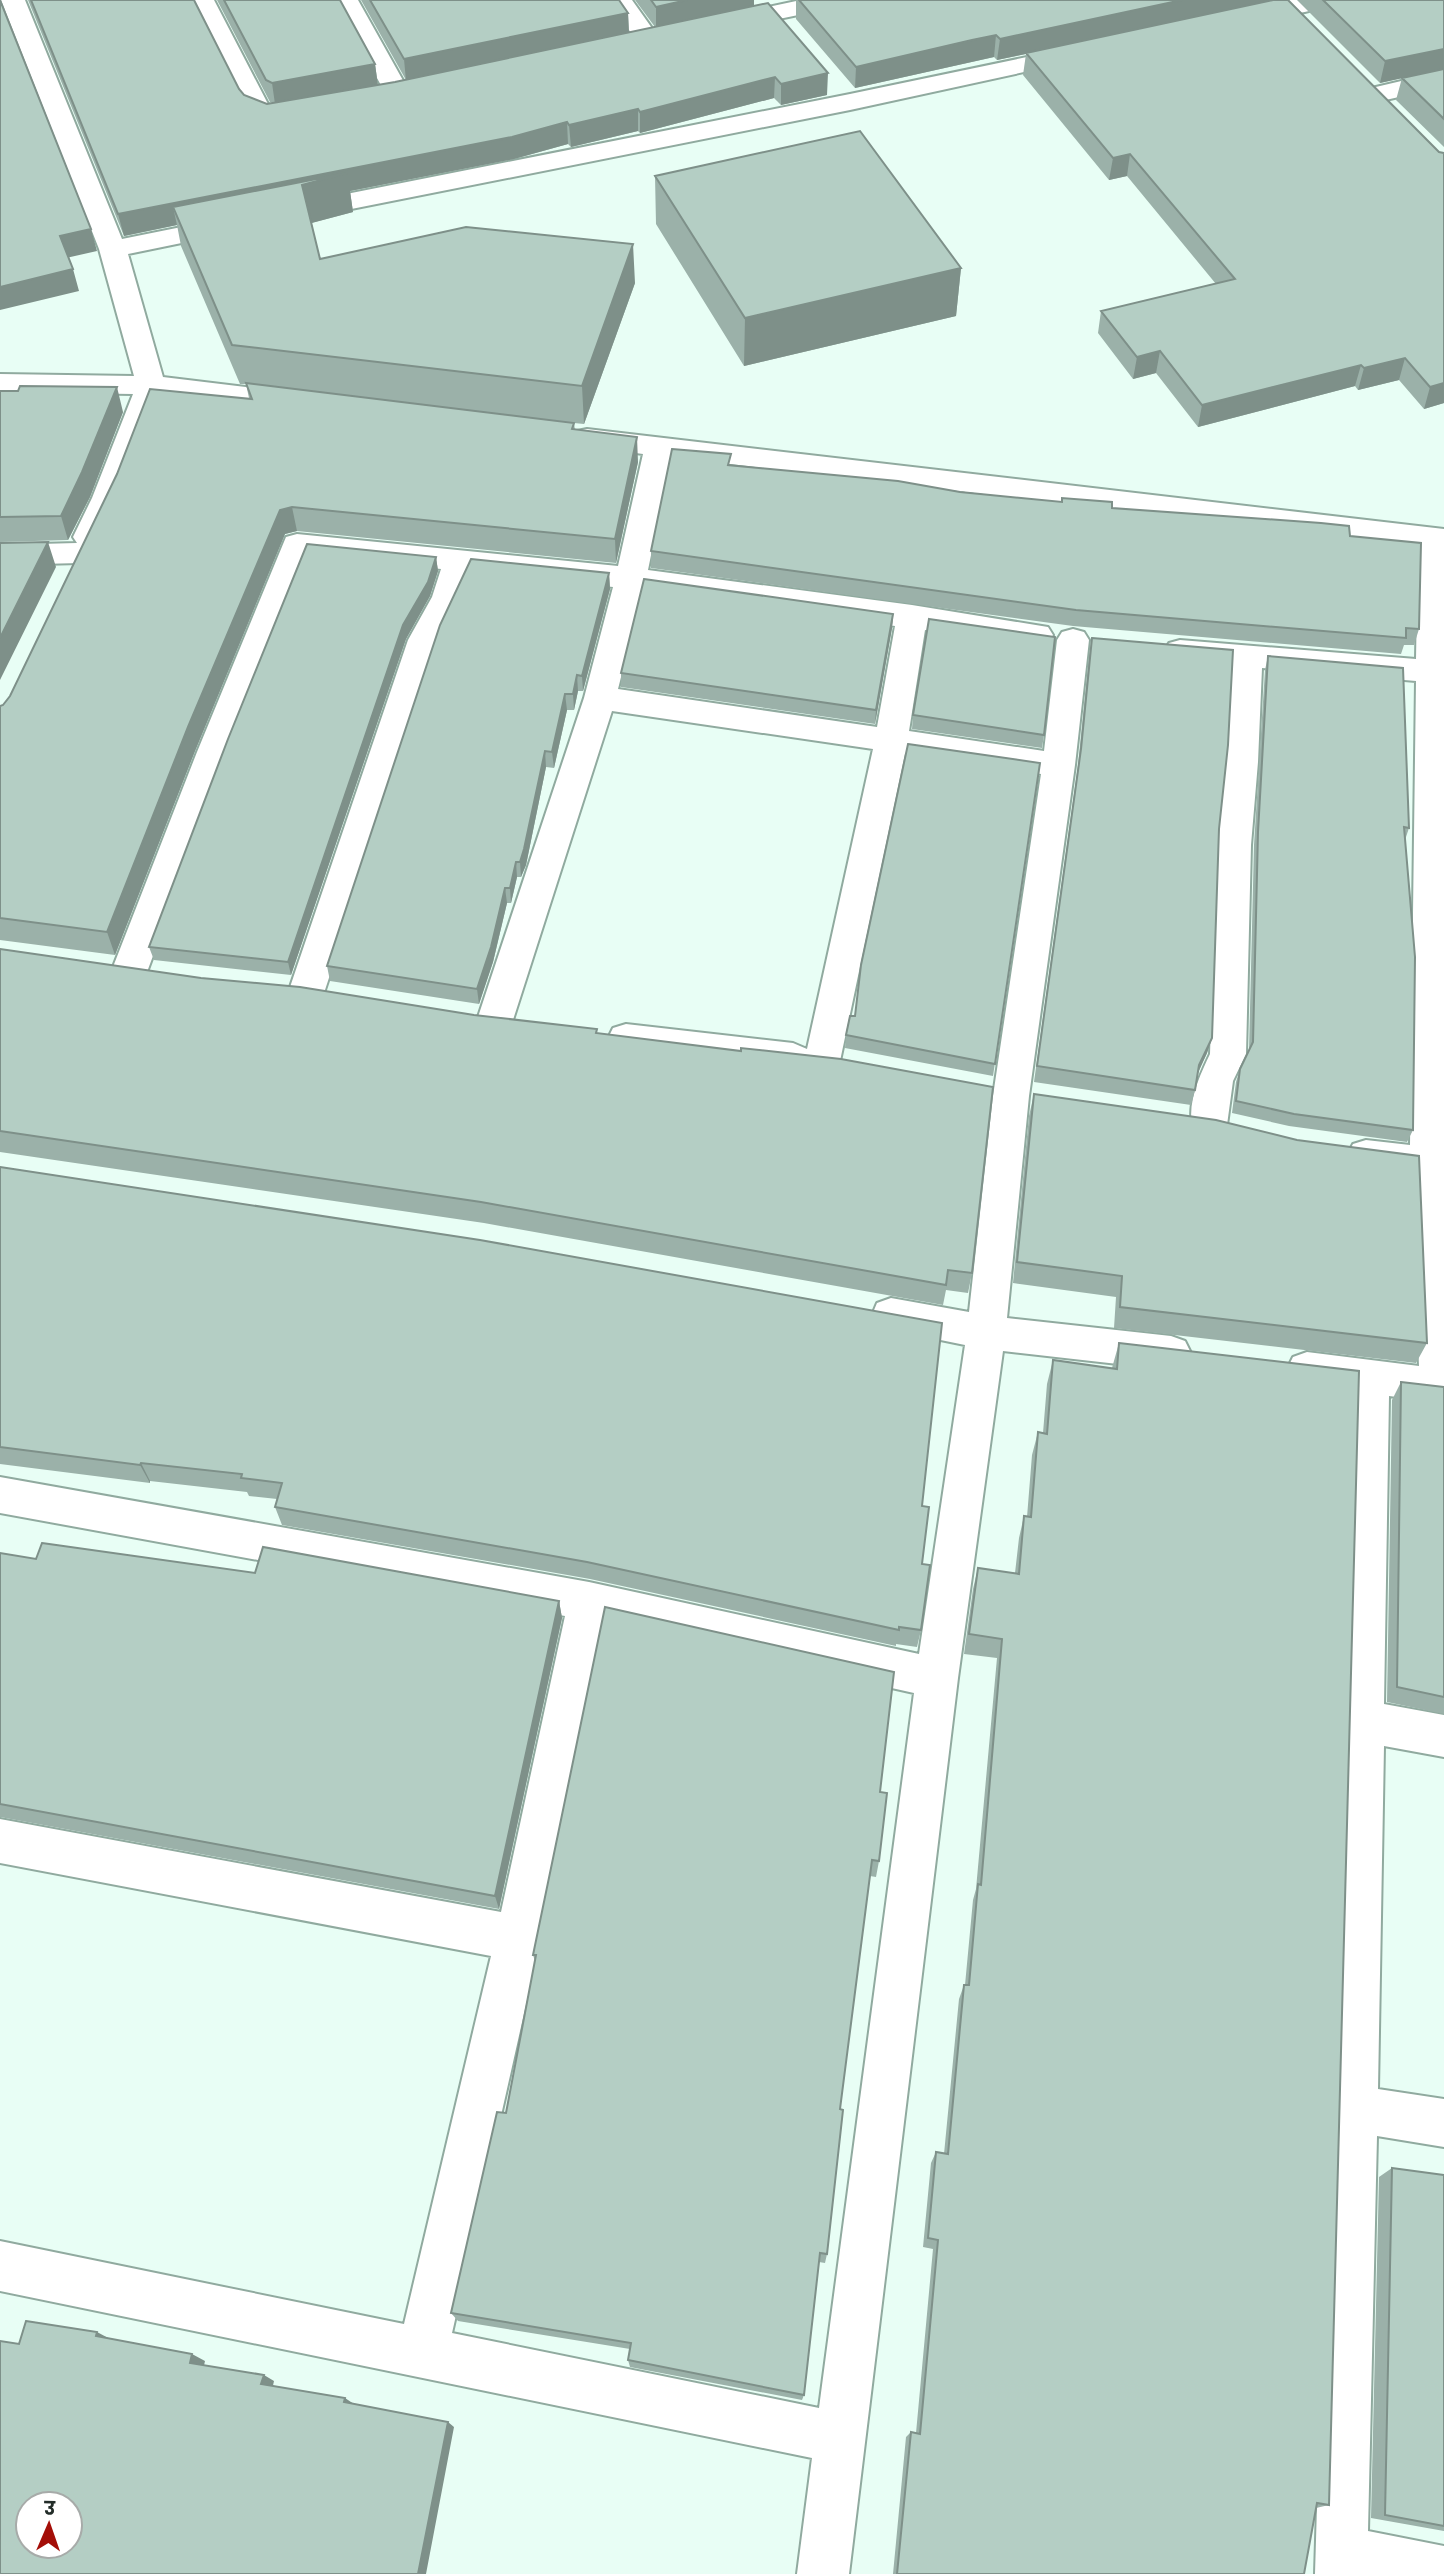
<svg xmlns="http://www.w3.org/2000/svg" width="1444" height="2574" font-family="Poppins,'Noto Sans Devanagari',sans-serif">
<rect width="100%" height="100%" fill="#e8fef5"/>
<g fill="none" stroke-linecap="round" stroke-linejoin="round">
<defs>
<path id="minor" d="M1,0H25L122,239L231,217L240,219L244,225L240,231L128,254L163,377L302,394L312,397L316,403L312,409L302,412L161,395C142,445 127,499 99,544L91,546L95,553L91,560L80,563L0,565V545L77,543L73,537L92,498L133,394L0,392V374L134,376L99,249Z
M190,0H214L268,104C280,109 292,102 305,106L309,111L305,116L272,123L249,114Z
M334,0H358L410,93L406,98L397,101L388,98Z
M608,0H632L659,38L656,43L647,45L638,43Z
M801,0H849L846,5L837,7L725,30L716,28L713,23L716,18Z
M1290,0H1335L1332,5C1315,9 1295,17 1278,13L1275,8L1278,3Z
M1075,47L1084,49L1087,54L1084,59L850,110L301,219L292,217L288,211L292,205L301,203L850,94Z
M1444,71V87L1372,103L1363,100L1359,95L1363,90Z
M587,429L1444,529V1403L1389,1396L1384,1704L1444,1715V1757L1384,1746L1378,2089L1444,2099V2147L1377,2136L1368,2531L1444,2546V2574H1315L1350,1391L1307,1386L1293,1381L1287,1369L1293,1357L1307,1352L1419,1366L1411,1176L1353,1166L1347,1155L1353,1144L1366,1140L1410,1145L1416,681L1262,668L1258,762L1251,845L1246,1054L1233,1081L1227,1125L1222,1135L1209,1140L1196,1135C1183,1111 1199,1077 1210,1054L1217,845L1226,762L1231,666L1169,659L1164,651L1169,643L1180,640L1416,659L1418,546L671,457L648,570L912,605L1048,627L1053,635L1048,643L1037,646L925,630L909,731L1044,751L1057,640L1062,632L1073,629L1084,632L1089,640L1075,765L1029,1096L1007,1318L1171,1336L1185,1341L1191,1353L1185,1365L1171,1370L1003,1351L958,1678L849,2574H797L812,2458L0,2291V2241L404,2324L491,1956L0,1863V1819L501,1912L565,1616L0,1513V1477L589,1582L919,1654L965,1345L877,1327L872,1315L877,1303L891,1298L969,1312L993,1096L1041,774L905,754L840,1061L835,1071L822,1075L809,1071L806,1066L793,1071L626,1052L613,1048L608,1038L613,1028L626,1024L793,1043L807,1049L873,749L612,711L512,1023L507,1033L494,1037L481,1033L476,1023L584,698L613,587L471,572L462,597L440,640L324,993L318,1003L306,1007L294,1003L288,993L408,640L432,597L441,569L308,555L229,752L147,972L141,982L129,986L117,982L111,972L197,752L286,537L297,534L618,566L643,454L577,445L572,438L577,431ZM643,590L895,626L877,727L618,689ZM605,1624L914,1693L819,2408L452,2333L541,1938Z"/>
</defs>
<use href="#minor" stroke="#90aa9f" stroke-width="4"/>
<use href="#minor" fill="#fff" fill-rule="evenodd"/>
</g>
<path fill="#9bb1a9" d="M28,0H194L239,89L244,95L267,104L272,103L270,102L217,0H340L375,64L378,85L406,80L361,0H619L628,13L629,33L655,27L635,0H754V6L827,95L781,105L774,98L640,133L638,131L571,147L568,144L514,159L350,191L353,212L311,223L320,259L635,283L584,424L574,423L575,430L638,462L616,563L297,531L285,534L195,751L115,955L0,940V706L3,705L249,398L246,384H240L181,246L177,225L124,236Z
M796,0H1288L1444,403L1424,409L1399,380L1358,390L1355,386L1198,427L1156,373L1133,379L1098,333L1101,311L1216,284L1127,176L1109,180L1023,75L1026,54L997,60L994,57L855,88L796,19Z
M1294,0H1444V147L1396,100L1402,78L1380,83L1297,0Z
M655,176L961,268L956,316L744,366L656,224Z
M0,391L123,412L90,497L68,540L0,542Z
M731,465L1350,536L1419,629L1414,645H1404L1401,654L1073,626L651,568V551Z
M436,557L438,571L430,596L406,639L291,975L154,960L149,947Z
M609,573L610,589L583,691H578L574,710H567L554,768L546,767L526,865L521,877H517L511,903H507L493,962L479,1004L330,981L327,966Z
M893,614L892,628L875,724L621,687V673Z
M1092,638L1219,829L1212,1038L1207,1053L1198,1073L1195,1090L1191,1105L1034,1082L1078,765L1089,655Z
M1268,656L1409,828L1405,840L1413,1130L1407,1142L1289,1126L1232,1113L1236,1082L1240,1069L1249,1050L1254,845L1265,670Z
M913,715L1044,735L1042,748L912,729Z
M1040,763L993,1076L845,1048L846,1035L855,1016Z
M0,949L201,978L474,1015L597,1029V1033L972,1273L968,1293L946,1290L943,1305L484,1223L0,1152Z
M1034,1094L1427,1343L1416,1363L1114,1328L1116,1297L1013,1283L1029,1116Z
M0,1167L922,1506V1564L921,1630L917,1647L896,1644V1646L590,1579L282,1525L275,1507L277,1499L249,1496L247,1492L150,1481V1483L0,1464Z
M1119,1343L1329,2505L1316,2508L1304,2574H893L906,2437L911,2432L916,2433L933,2249L923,2247L931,2163L936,2152L944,2154L959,1999L964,1985H965L973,1900L976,1889L997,1658L964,1654L973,1589L978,1568L1015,1573L1019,1538L1024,1516L1027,1517L1032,1455L1038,1432L1043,1433L1047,1384L1053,1360L1112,1368Z
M1401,1382L1444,1387V1714L1387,1702L1392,1400Z
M0,1553L36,1559L255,1573L559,1601L562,1618L499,1909L0,1817Z
M880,1792L879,1861L876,1877L870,1876L840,2109L827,2254L825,2263L819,2262L804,2395L802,2400L630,2367L628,2360L630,2349L458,2321L451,2313L506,2113L535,1961L533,1955Z
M1392,2168L1444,2175V2531L1371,2518L1379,2177Z"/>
<path fill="#7e9089" d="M687,0H754V7L656,28V7Z
M1182,0H1279L997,60L1000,39Z
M628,13L629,34L406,81L404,59Z
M996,35L994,57L855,88L856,67Z
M1444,49V69L1380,83L1385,61Z
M375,64L378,86L275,104L272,83Z
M828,73L827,95L781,105V84Z
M775,77L774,98L640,133V112Z
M638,109V131L571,147L569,125Z
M567,122L568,144L514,159L350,191L353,212L308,224L173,207L177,225L124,236L118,214Z
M1130,154L1127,176L1109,180L1113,158Z
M91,229L97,251L66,258L60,236Z
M633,244L635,283L584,424L582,386Z
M961,268L956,316L744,366L745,318Z
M73,269L79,291L0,310V287Z
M1160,351L1156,373L1133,379L1137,357Z
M1405,358L1399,380L1358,390L1364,368Z
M1361,365L1355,386L1198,427L1202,405Z
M1444,383V403L1424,409L1430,387Z
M117,387L123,412L90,497L68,540L61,516Z
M637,437L638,462L616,563L615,539Z
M292,507L297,531L285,534L195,751L115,955L107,932L188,727L280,510Z
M48,542L56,567L0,680V638Z
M436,557L438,571L430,596L406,639L291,975L288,962L403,625Z
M609,573L610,589L583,691L582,676Z
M893,614L892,628L875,724L876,710Z
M577,675L578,691L574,710L573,694Z
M565,694L567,710L554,768L552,752Z
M545,751L546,767L526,865L521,877L520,862Z
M516,862L517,877L511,903L510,888Z
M505,888L507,903L493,962L479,1004L477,989Z
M1212,1038L1207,1053L1194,1081L1199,1065Z
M141,1463L150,1481V1483L140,1465Z
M559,1601L562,1618L499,1909L495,1896Z
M97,2332L112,2340L96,2336Z
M192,2354L205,2361L203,2370L190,2363Z
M264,2375L274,2381L272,2390L261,2384Z
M345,2398L354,2404L344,2402Z
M448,2422L454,2427L426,2574H418Z"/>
<path fill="#b4cec4" stroke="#7e9089" stroke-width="2" fill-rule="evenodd" d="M0,0L91,229L60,236L73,269L0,287Z
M31,0H194L239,89L244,95L267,104L395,82L768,3L828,73L781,84L775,77L640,112L638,109L569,125L567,122L512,137L118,214Z
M224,0H340L375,64L272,83L266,80Z
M370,0H619L628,13L404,59Z
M651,0H687L656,7Z
M799,0H1182L1000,39L996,35L972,40L856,67Z
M1273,0H1288L1439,152L1444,153V383L1430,387L1405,358L1364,368L1361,365L1202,405L1160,351L1137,357L1101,311L1235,279L1130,154L1113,158L1026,53Z
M1323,0H1444V49L1385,61Z
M1444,69V119L1402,78Z
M860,131L961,268L745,318L655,176Z
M347,173L302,185L320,259L466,227L633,244L582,386L232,345L173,207Z
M246,383L574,423L572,429L637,437L615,539L292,507L280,510L188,727L107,932L0,918V706L3,705L10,696L117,474L150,389L252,399Z
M20,386L117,387L82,472L61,516L0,517V391H18Z
M672,449L731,454L728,465L898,481L960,492L1062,502V498L1112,502V508L1321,523L1349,526L1350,536L1421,543L1419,629L1406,628V638L1076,610L651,551Z
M48,542L0,638V543Z
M307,544L436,557L428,582L403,625L288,962L149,947L228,739Z
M471,559L609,573L582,676L577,675L573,694H565L552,752L545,751L524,849L520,862H516L510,888H505L491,947L477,989L327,966L440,625Z
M644,579L893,614L876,710L621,673Z
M929,619L1055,637L1044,735L913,715Z
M1092,638L1233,650L1228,745L1219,829L1212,1038L1199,1065L1195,1090L1037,1066L1081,749Z
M1268,656L1403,668L1409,828L1404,827L1415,957L1413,1130L1294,1114L1236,1101L1240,1069L1253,1042L1258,832Z
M908,744L1040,763L995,1064L846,1035L850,1016H855L861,965Z
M0,949L201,978L300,987L474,1015L597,1029L596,1033L741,1051V1048L841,1059L993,1087L972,1273L948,1270L946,1285L481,1202L0,1131Z
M1034,1094L1216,1120L1297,1140L1419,1156L1427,1343L1120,1307L1122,1276L1017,1262Z
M0,1167L480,1240L942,1323L922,1506L929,1507L922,1564L930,1565L921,1630L899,1627V1630L587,1562L275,1507L282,1483L241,1478L242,1474L141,1463L140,1465L0,1447Z
M1119,1343L1359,1371L1329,2505L1317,2503L1304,2574H897L911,2432L920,2434L938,2240L928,2238L936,2152L948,2154L964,1985H969L978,1884L981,1885L1002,1639L969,1634L978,1568L1019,1574L1024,1516L1031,1517L1038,1432L1047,1434L1053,1360L1117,1369Z
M1401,1382L1444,1387V1697L1397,1687Z
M42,1543L255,1573L263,1547L559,1601L495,1896L0,1804V1553L36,1559Z
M605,1607L894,1672L880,1792L887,1793L879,1861L872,1860L840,2109L843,2110L827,2254L820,2253L804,2395L628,2360L631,2343L451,2313L497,2112L506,2113L536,1955H533Z
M1392,2168L1444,2175V2526L1385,2515Z
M26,2321L97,2332L96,2336L192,2354L190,2363L264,2375L261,2384L345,2398L344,2402L448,2422L418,2574H0V2341L19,2344ZM28,2504H70V2546H28Z"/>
<g transform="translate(49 2525) rotate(2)"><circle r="33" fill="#ffffff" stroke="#a7aba9" stroke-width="2"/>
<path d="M0-5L12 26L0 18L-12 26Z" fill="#a40e08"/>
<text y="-10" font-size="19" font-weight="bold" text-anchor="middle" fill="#232d29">उ</text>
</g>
</svg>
